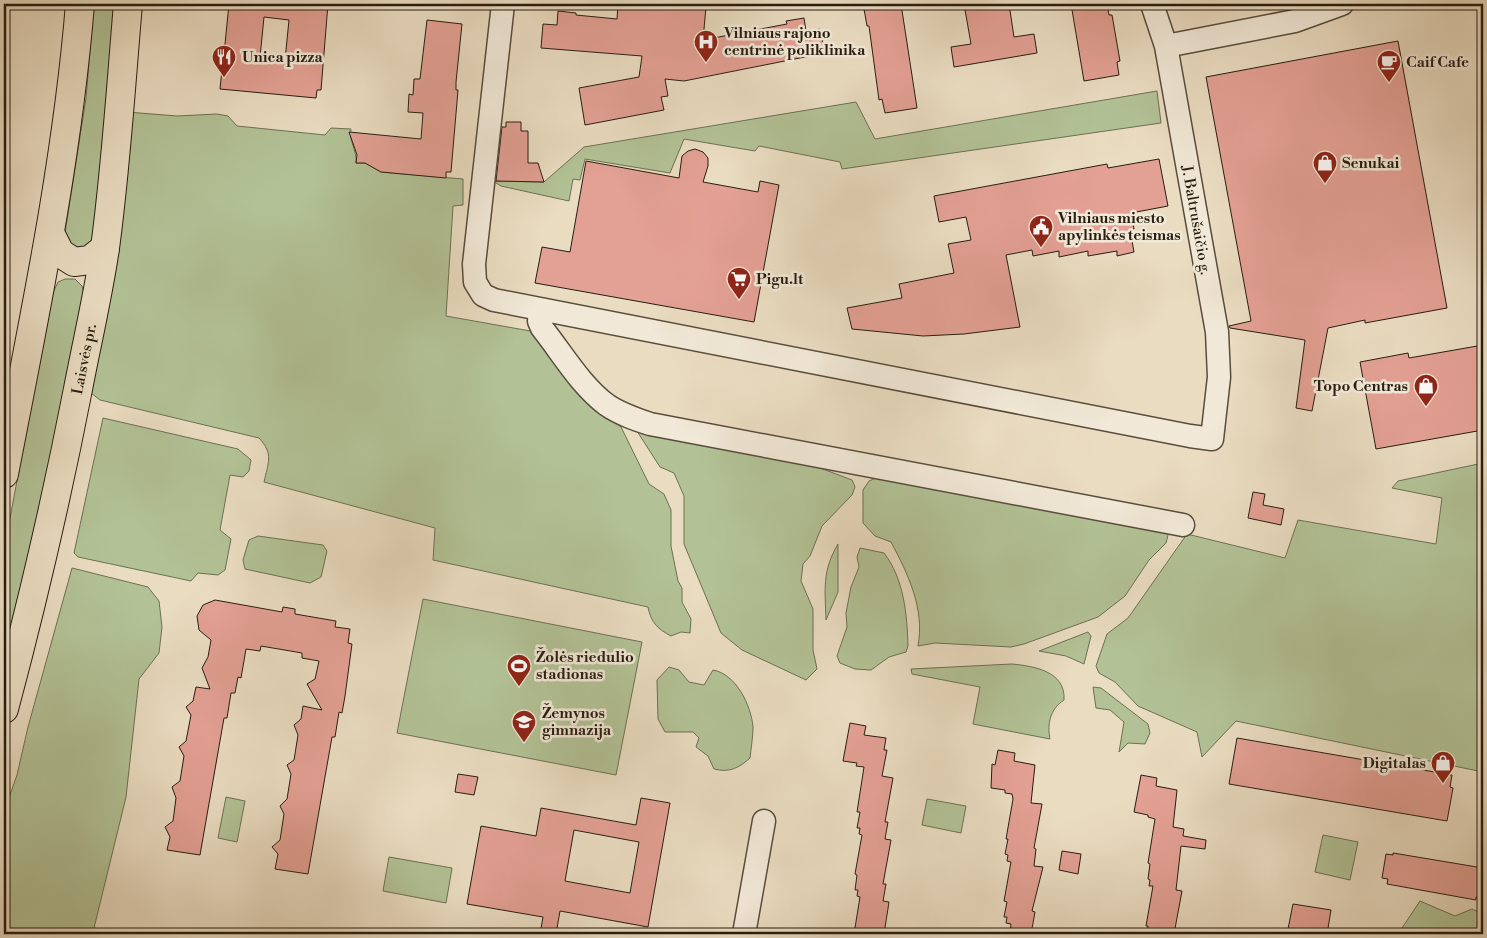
<svg xmlns="http://www.w3.org/2000/svg" width="1487" height="938" font-family="'Libre Bodoni',serif">
<rect width="100%" height="100%" fill="#eadcc1"/>
<filter id="stains"><feTurbulence type="fractalNoise" baseFrequency=".004" numOctaves="4"/><feColorMatrix values="0 0 0 0 .2 0 0 0 0 .09 0 0 0 0 .02 0 0 0 .5 -.17"/></filter>
<radialGradient id="worn" r=".72"><stop offset=".6" stop-color="#630" stop-opacity="0"/><stop offset="1" stop-color="#630" stop-opacity=".3"/></radialGradient>
<path fill="#b2c296" stroke="#6c7053" d="M94,4H119L97,240L83,256L63,246L86,98Z
M1157,91L1161,123L842,169L840,162L759,146L755,151L684,139L670,173L585,159L580,180L573,179L569,201L501,186L493,181L544,182L584,147L856,102L875,139Z
M127,112L177,116L217,114L228,116L237,126L325,135L331,128L351,129C349,142 357,150 356,163H365L381,172L463,179V205L453,206L446,316L536,332L595,405L621,427L649,484L664,494L671,510V546L678,581L682,588V602L691,619L690,633L681,632L671,636C658,629 651,623 648,607L433,560L435,528L264,482C268,463 274,454 259,438L100,400L91,393L88,386Z
M65,279H75L82,286L86,301L4,673V550L52,295L58,282Z
M103,418L238,449L251,460L249,471L243,477L230,475L220,530L231,539L225,570L218,575L198,573L191,581L78,557L74,553Z
M635,428L791,457L852,480L855,487L852,495L822,526L810,556L803,564L801,581L813,609V650L817,669L806,680L742,650L721,633L684,544V496L674,473L660,467Z
M1483,463V772L1236,721L1202,757L1197,732L1138,706L1115,682L1099,673L1096,666L1107,634L1128,618L1187,534L1285,558L1298,520L1436,544L1442,498L1392,488L1398,481Z
M880,476L1169,531L1166,543L1149,560L1125,596L1098,617L1024,644L1011,647L935,643L918,646C925,609 908,574 891,542L875,536L863,523V490L869,481Z
M258,536L323,545L327,551L321,577L310,583L245,569L243,560L249,540Z
M838,544V592L826,620C825,589 822,571 838,544Z
M860,548L884,553C904,579 907,614 908,646L906,652L889,657L871,670L855,669L840,663L837,656L847,627L846,613L851,587L859,567L857,557Z
M72,568L148,587L159,601L162,627L159,653L139,679L126,797L94,928L86,934H4V812L17,775L28,727Z
M423,599L642,642L616,775L397,733Z
M1088,632L1091,636L1084,664L1066,656L1039,651Z
M1012,664C1033,666 1066,671 1064,700C1050,709 1047,724 1050,739L973,724L980,687L912,674L911,669Z
M669,667L679,670L689,682L704,685L713,670C736,674 751,705 753,727C753,737 751,748 750,758C739,768 729,773 714,769L708,756L696,747L699,738L693,732H665L658,719L657,680Z
M1093,687L1101,688L1148,724L1150,733L1145,744L1128,743L1119,752L1124,722L1110,710L1096,708Z
M226,797L245,801L237,842L218,838Z
M927,799L966,806L961,833L922,825Z
M1323,835L1358,842L1350,880L1315,872Z
M389,857L452,868L446,903L383,891Z
M1420,901L1455,916L1472,909L1483,914V934H1398Z"/>
<path fill="#e3a094" stroke="#271d10" fill-rule="evenodd" d="M229,4H328L321,90H317L316,98L220,89L222,69L219,53L224,54ZM264,17L289,20L285,60L260,57Z
M618,4H667L706,7L703,40L787,24L786,21L804,18L806,31L820,29L825,53L684,81L665,79L668,96L661,97L664,110L585,125L579,88L639,77L642,56L541,48L543,24L557,25L558,11L576,13V15L617,19Z
M866,4H901L917,108L885,113L882,99L879,100L869,26H867L864,9L867,8Z
M964,4H1009L1014,37L1034,34L1037,53L954,67L951,47L971,44Z
M1071,4H1107L1109,15H1112L1120,61L1117,62L1119,75L1084,81Z
M427,20L462,24L456,82V90H458L451,172H446V178L381,172L365,163H356L357,155L349,132L421,139L423,113L408,112L409,94L413,95L414,79H420Z
M1398,41L1447,308L1365,323V320L1328,328L1312,411L1296,408L1305,340L1230,328L1229,326L1251,321L1206,77Z
M506,122H521V131H528V163H538L544,182L496,181L502,127H506Z
M695,149L703,152L708,158V166L703,182L758,192L760,181L779,185L754,322L535,283L542,247L570,252L586,161L679,178L682,156L688,151Z
M1159,159L1168,206L1131,213L1134,229L1130,230L1134,252L1117,256V251L1088,256V251L1059,257V251L1033,256L1032,250L1006,255L1020,327L964,334L923,336L852,329L847,308L902,298L899,284L954,273L948,244L971,240L966,217L939,222L934,196L1107,164L1108,168Z
M1483,345V430L1376,449L1360,362L1408,353L1409,358Z
M1253,492L1265,494L1263,505L1284,509L1281,525L1248,518Z
M215,600L282,612L283,607L295,609V614L336,621L335,627L350,629L348,643L352,644L345,696L342,713L339,712L335,737H332L308,874L275,869L278,854L272,847L280,840L284,814L280,806L287,799L291,774L287,765L294,760L298,735L294,725L301,719L303,706L322,710L307,684L315,679L319,661L302,658V653L261,646L260,651L246,649L241,678L238,677L235,693H231L227,718H224L200,855L167,850L170,837L165,827L173,821L176,798L172,787L180,781L184,756L179,747L186,741L191,715L186,707L193,701L196,687L210,689L202,668L208,657L211,640L199,630L197,616L203,605Z
M850,723L866,726L864,735L886,738L884,750H887L882,776L893,778L885,822H888L885,839L891,840L883,884H886L883,901L889,902L884,934H854L860,897L857,896L858,890H855L857,875L855,874L862,835L859,834L860,828H857L860,812H857L864,767L856,766L857,763L843,761Z
M1237,738L1452,775L1450,787L1453,788L1447,821L1229,784Z
M998,750L1015,753L1014,761L1035,765L1031,803L1042,804L1034,848L1036,849L1034,866L1043,867L1032,911L1035,912L1031,934H1010L1011,924L1006,923L1007,917H1004L1007,902L1004,901L1011,862L1007,861L1008,855L1005,854L1008,839H1006L1013,799L1012,794L1005,793V790L991,788L992,764L995,765Z
M458,774L478,777L474,795L455,792Z
M1141,775L1157,778L1156,786L1177,790L1173,827L1184,829L1183,836L1206,840L1205,849L1181,846L1176,890L1182,891L1174,934H1147L1148,926H1146L1153,886H1149L1150,880L1148,879L1150,864L1148,863L1155,819L1148,817V815L1134,812Z
M641,798L670,803L648,927L560,911L556,934H540L543,917L467,904L481,826L536,836L541,808L636,825ZM574,830L639,842L630,893L565,881Z
M1062,851L1081,854L1078,874L1059,870Z
M1393,853L1483,868V899L1476,897V900L1387,884L1388,879L1382,878L1386,854L1393,855Z
M1293,904L1331,910L1327,934H1287Z"/>
<g fill="none" stroke-linecap="round" stroke-linejoin="round">
<defs>
<path id="minor" d="M503,4L474,264L475,282L483,295L494,300L1190,436L1212,439L1219,377L1217,332L1166,46L1152,4
M1166,46L1295,21L1342,4
M540,310L539,321L542,328C562,353 581,386 607,405C620,414 635,419 650,424L1183,525
M744,934L764,821"/>
<g id="major">
<path d="M51,235L60,253L74,262L90,260L105,248"/>
<path d="M4,474C34,318 67,163 80,4"/>
<path id="s1" d="M4,709C32,604 57,497 78,389C87,342 98,296 105,248C116,167 121,85 128,4"/>
</g>
</defs>
<use href="#minor" stroke="#584d3c" stroke-width="25"/>
<use href="#major" stroke="#271d10" stroke-width="30"/>
<use href="#minor" stroke="#f1e8d7" stroke-width="22"/>
<use href="#major" stroke="#eadcc1" stroke-width="28"/>
</g>
<defs>
<symbol id="hospital-pin" viewBox="-11 -11 22 30"><path d="M0 17L-7.5 6A9.5 9.5 0 1 1 7.5 6Z" fill="#8f2418" stroke="#f1e8d7"/><path d="M-5-5h3v3.5h4V-5h3V5h-3V1.5h-4V5h-3Z" fill="#fff"/></symbol>
<symbol id="restaurant-pin" viewBox="-11 -11 22 30"><path d="M0 17L-7.5 6A9.5 9.5 0 1 1 7.5 6Z" fill="#8f2418" stroke="#f1e8d7"/><path d="M-5-6h1v4h1v-4h1v4h1v-4h1v5L-1.5 .5V6h-2V.5L-5-1ZM5-6V6H3V1.5H1.5Q1.5-4 5-6Z" fill="#fff"/></symbol>
<symbol id="cafe-pin" viewBox="-11 -11 22 30"><path d="M0 17L-7.5 6A9.5 9.5 0 1 1 7.5 6Z" fill="#8f2418" stroke="#f1e8d7"/><path d="M-5.5-4.5H6V0H3Q3 3.5 0 3.5H-2.5Q-5.5 3.5-5.5 0ZM3-3.2v2h1.7v-2ZM-6 4.5H4V6H-6Z" fill="#fff"/></symbol>
<symbol id="shop-pin" viewBox="-11 -11 22 30"><path d="M0 17L-7.5 6A9.5 9.5 0 1 1 7.5 6Z" fill="#8f2418" stroke="#f1e8d7"/><path d="M-5-2.5h2.3a2.7 3.5 0 0 1 5.4 0H5L5.5 6h-11ZM-1.5-2.5h3a1.5 2.3 0 0 0-3 0Z" fill="#fff"/></symbol>
<symbol id="civic-pin" viewBox="-11 -11 22 30"><path d="M0 17L-7.5 6A9.5 9.5 0 1 1 7.5 6Z" fill="#8f2418" stroke="#f1e8d7"/><path d="M-.6-6.5H3V-4.5H.6V-3L4-1V1h2V6H-6V1h2V-1L-.6-3ZM-1.2 2.5V6h2.4V2.5Z" fill="#fff"/></symbol>
<symbol id="supermarket-pin" viewBox="-11 -11 22 30"><path d="M0 17L-7.5 6A9.5 9.5 0 1 1 7.5 6Z" fill="#8f2418" stroke="#f1e8d7"/><path d="M-6-5.5h2.5l.6 2H6L4.5 2H-2.5L-4.4-4H-6ZM-1.5 3.2a1.3 1.3 0 1 0 .1 0ZM3 3.2a1.3 1.3 0 1 0 .1 0Z" fill="#fff"/></symbol>
<symbol id="stadium-pin" viewBox="-11 -11 22 30"><path d="M0 17L-7.5 6A9.5 9.5 0 1 1 7.5 6Z" fill="#8f2418" stroke="#f1e8d7"/><path d="M0-5a6.5 5 0 1 0 0 10a6.5 5 0 1 0 0-10ZM-3.5-1.8h7v3.6h-7Z" fill="#fff"/></symbol>
<symbol id="school-pin" viewBox="-11 -11 22 30"><path d="M0 17L-7.5 6A9.5 9.5 0 1 1 7.5 6Z" fill="#8f2418" stroke="#f1e8d7"/><path d="M0-5L7-2L0 1L-7-2ZM-4 1L0 2.5L4 1V4Q0 6-4 4Z" fill="#fff"/></symbol>
</defs>
<g fill-rule="evenodd">
<use href="#hospital-pin" x="692" y="28" width="28" height="38"/>
<use href="#restaurant-pin" x="210" y="43" width="28" height="38"/>
<use href="#cafe-pin" x="1375" y="48" width="28" height="38"/>
<use href="#shop-pin" x="1311" y="149" width="28" height="38"/>
<use href="#civic-pin" x="1027" y="213" width="28" height="38"/>
<use href="#supermarket-pin" x="725" y="265" width="28" height="38"/>
<use href="#shop-pin" x="1412" y="372" width="28" height="38"/>
<use href="#stadium-pin" x="505" y="652" width="28" height="38"/>
<use href="#school-pin" x="510" y="708" width="28" height="38"/>
<use href="#shop-pin" x="1429" y="749" width="28" height="38"/>
</g>
<g text-anchor="middle" dominant-baseline="central" stroke-width="5" stroke-linejoin="round" paint-order="stroke">
<g font-size="15" font-weight="bold" fill="#271d10" stroke="#f1e8d7" text-anchor="start">
<text x="724" y="33">Vilniaus rajono<tspan x="724" dy="17">centrinė poliklinika</tspan></text>
<text x="242" y="57">Unica pizza</text>
<text x="1406" y="62">Caif Cafe</text>
<text x="1342" y="163">Senukai</text>
<text x="1058" y="218">Vilniaus miesto<tspan x="1058" dy="17">apylinkės teismas</tspan></text>
<text x="756" y="279">Pigu.lt</text>
<text x="1408" y="386" text-anchor="end">Topo Centras</text>
<text x="536" y="657">Žolės riedulio<tspan x="536" dy="17">stadionas</tspan></text>
<text x="542" y="713">Žemynos<tspan x="542" dy="17">gimnazija</tspan></text>
<text x="1426" y="763" text-anchor="end">Digitalas</text>
</g>
<g font-size="15" fill="#271d10" stroke="#f1e8d7">
<text transform="translate(1196 220) rotate(80)">J. Baltrušaičio g.</text>
<text stroke="none"><textPath href="#s1" startOffset="359">Laisvės pr.</textPath></text>
</g>
</g>
<rect width="1487" height="938" fill="none" stroke="#eadcc1" stroke-width="20"/>
<rect x="5" y="5" width="1477" height="928" fill="none" stroke="#271d10" stroke-width="2.5"/>
<rect x="10" y="10" width="1467" height="918" fill="none" stroke="#271d10"/>
<rect width="100%" height="100%" filter="url(#stains)"/>
<rect width="100%" height="100%" fill="url(#worn)"/>
</svg>
